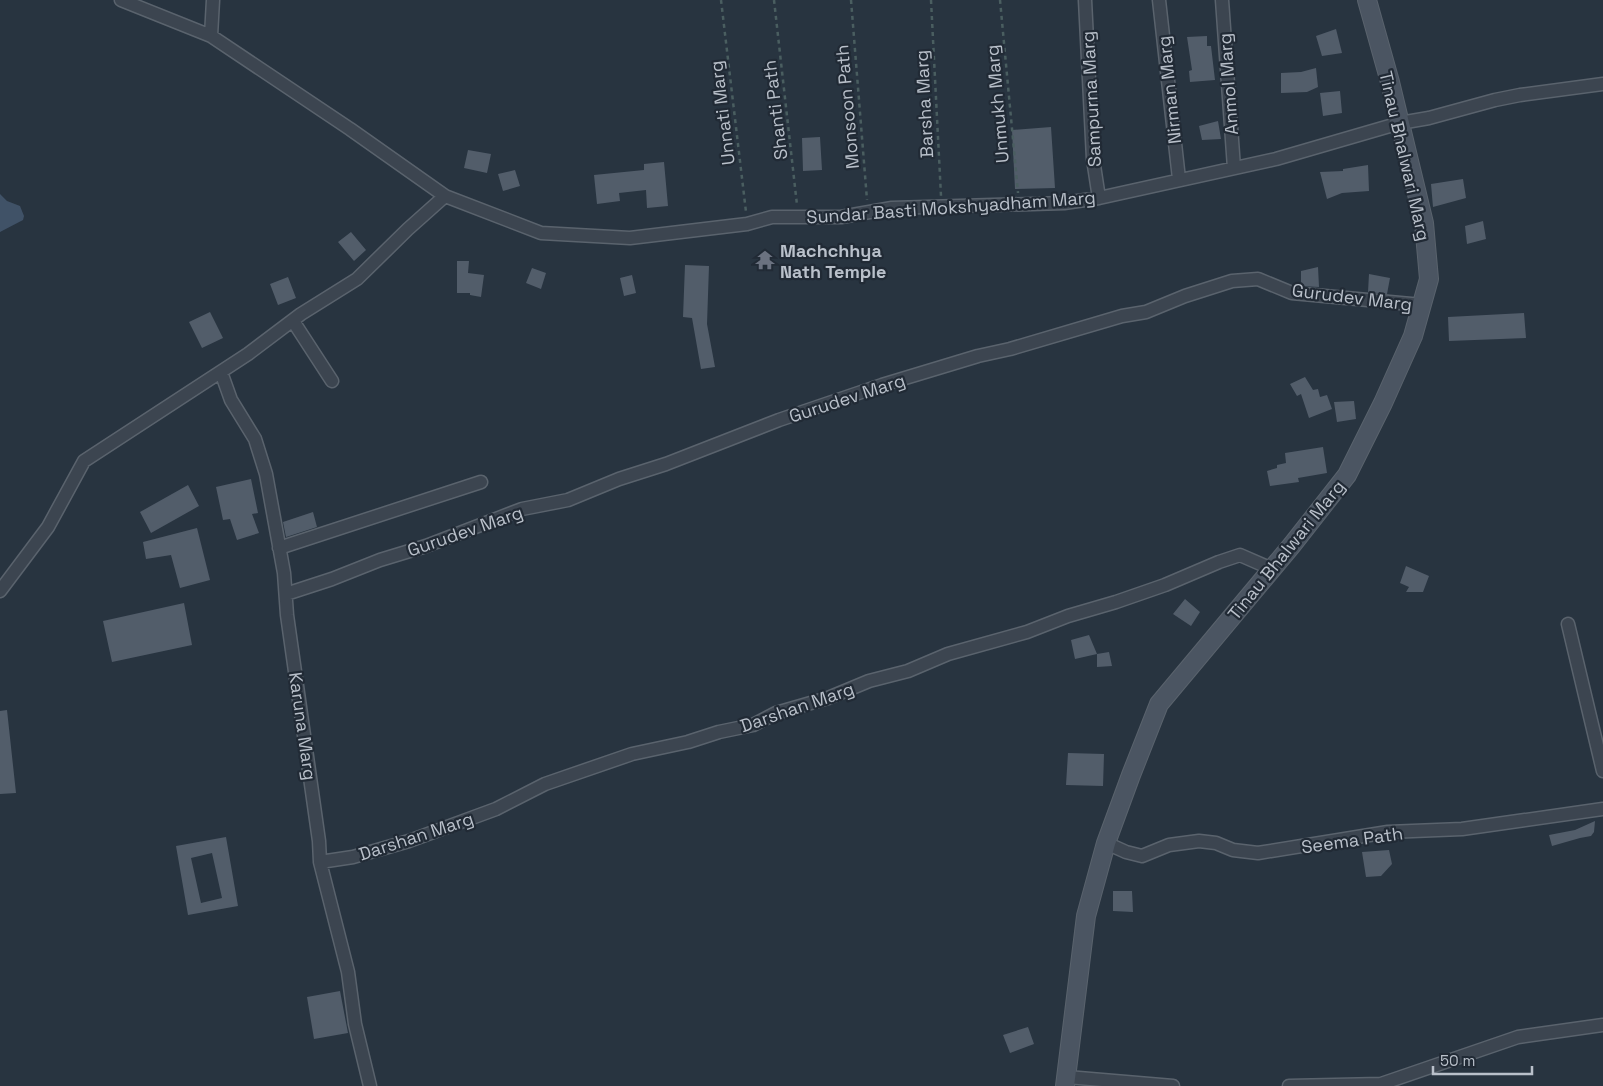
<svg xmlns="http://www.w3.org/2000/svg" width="1603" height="1086" font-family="'Space Grotesk',sans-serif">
<rect width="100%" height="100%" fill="#283440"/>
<path fill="#405267" d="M0,194L7,201L20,206L24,216L23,220L0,232Z"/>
<path fill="#525d6a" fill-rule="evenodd" d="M1336,29L1342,53L1322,56L1316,36Z
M1207,36V46H1211L1215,80L1190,82L1189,71L1192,70L1187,37Z
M1316,68L1318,87L1307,92L1281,93V73L1301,72Z
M1340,91L1342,113L1323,116L1320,93Z
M1218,121L1221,139L1202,140L1199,126Z
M1051,127L1055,188L1015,189L1012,130Z
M820,137L822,170L803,171L802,138Z
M468,150L491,154L487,173L464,168Z
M664,162L668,206L647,208L646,190L619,193L620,201L597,204L594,175L644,170V164Z
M1368,165L1369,191L1342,193L1327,199L1320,172L1343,171V169Z
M515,170L520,186L503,191L498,174Z
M1463,179L1466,198L1433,207L1431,184Z
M1483,221L1486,239L1467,244L1465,226Z
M351,232L366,250L354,261L338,242Z
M457,261H469L468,273L484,275L481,297L470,295V293H457Z
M685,265L709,266L707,324L715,367L701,369L692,318L683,317Z
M1318,267L1319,287L1301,286V271Z
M532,268L546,273L541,289L526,283Z
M1369,274L1390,278L1387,294L1368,292Z
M632,275L636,293L624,296L620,278Z
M288,277L296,298L278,305L270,284Z
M210,312L223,338L202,348L189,322Z
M1524,313L1526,338L1449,341L1448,317Z
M1305,377L1313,390L1318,389L1320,397L1327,395L1332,409L1309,418L1301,394L1297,396L1290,384Z
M1354,401L1356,419L1337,422L1334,402Z
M1323,447L1327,473L1298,478L1299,482L1270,486L1267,471L1277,468V465L1286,463L1285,453Z
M251,479L258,513L252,514L259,533L237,540L230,519L223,520L216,487Z
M188,485L199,506L151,533L140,512Z
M313,512L317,527L286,537L283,522Z
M197,528L210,580L180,588L171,555L146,559L143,542Z
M1406,566L1429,576L1423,592H1406L1409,587L1400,583Z
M1185,599L1200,612L1191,626L1173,614Z
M184,603L192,645L112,662L103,621Z
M1089,635L1097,654L1075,659L1071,640Z
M1109,652L1112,666L1097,667V654Z
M7,710L16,793L0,794V711Z
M1068,753L1104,754L1103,786L1066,785Z
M1595,821L1594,832L1591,836L1580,838L1552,846L1549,835L1575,830Z
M226,837L238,906L188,915L176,846ZM212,853L222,898L201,903L191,858Z
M1389,850L1392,864L1381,876L1366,877L1362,852Z
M1113,891H1132L1133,912L1113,911Z
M340,991L348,1033L314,1039L307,997Z
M1028,1027L1034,1044L1010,1053L1003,1035Z"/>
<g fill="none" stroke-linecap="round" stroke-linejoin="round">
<defs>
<path id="street" d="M121,0L211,36L350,129L445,196L541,233L630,238L747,224L772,217H841L892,208L1064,203L1099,198L1276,159L1400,123L1429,118L1495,100L1520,95L1603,84
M1085,0L1093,159L1099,198
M1159,0L1179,179
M1222,0L1234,168
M211,36L213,0
M293,321L332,381
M221,372L231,400L255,439L266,474L284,573L287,615L319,841L320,862L348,972L355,1024L370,1086
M279,548L481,482
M0,591L48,527L84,461L248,354L301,314L357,279L408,229L445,196
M286,594L332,579L380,560L426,546L522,509L568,500L619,479L666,464L779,420L882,385L978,356L1010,349L1122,316L1146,312L1185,296L1232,281L1258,279L1292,293L1422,305
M1568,624L1603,771
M1106,843L1126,852L1142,856L1169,845L1199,841L1216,843L1233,850L1258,853L1388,832L1462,829L1603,809
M320,862L353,857L409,841L496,809L545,784L632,754L688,742L719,732L753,725L776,713L828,698L869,681L908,671L948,654L1027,632L1068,616L1116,602L1165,585L1219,562L1240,555L1272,569
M1067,1077L1173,1086
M1289,1086L1381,1084L1518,1037L1603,1025"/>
<path id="secondary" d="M1065,1086L1086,916L1106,843L1131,775L1159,704L1292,545L1347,475L1383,403L1413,336L1429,279L1424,223L1390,82L1367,0"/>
</defs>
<use href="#street" stroke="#5a636d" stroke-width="15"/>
<use href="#secondary" stroke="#5a636d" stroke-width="20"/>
<path stroke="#4a5e60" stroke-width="2.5" stroke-dasharray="4 4" stroke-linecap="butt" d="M721,0L746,212
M774,0L797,205
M851,0L867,200
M931,0L941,196
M1000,0L1018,193"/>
<use href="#street" stroke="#3c4550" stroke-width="12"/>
<use href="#secondary" stroke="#4b5562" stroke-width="18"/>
</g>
<defs>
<symbol id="temple-bare" viewBox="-9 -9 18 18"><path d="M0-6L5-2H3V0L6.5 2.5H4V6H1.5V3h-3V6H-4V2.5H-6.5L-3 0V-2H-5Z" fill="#6b7280" stroke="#212a35" stroke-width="2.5" paint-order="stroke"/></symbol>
</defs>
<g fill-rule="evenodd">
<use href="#temple-bare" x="751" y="246" width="28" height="28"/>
</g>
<g text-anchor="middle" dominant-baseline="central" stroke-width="4.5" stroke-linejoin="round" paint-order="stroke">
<g font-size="18" fill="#b9c0ca" stroke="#212a35">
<text transform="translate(1228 84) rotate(-94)">Anmol Marg</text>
<text transform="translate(1169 90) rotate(-96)">Nirman Marg</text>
<text transform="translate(1091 99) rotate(-93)">Sampurna Marg</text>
<text transform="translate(924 104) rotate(-93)">Barsha Marg</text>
<text transform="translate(997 104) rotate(-95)">Unmukh Marg</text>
<text transform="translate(847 107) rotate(-95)">Monsoon Path</text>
<text transform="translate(775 110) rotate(-97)">Shanti Path</text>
<text transform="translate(722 113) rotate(-97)">Unnati Marg</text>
<text transform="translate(1405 156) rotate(77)">Tinau Bhalwari Marg</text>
<text transform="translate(951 207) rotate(-4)">Sundar Basti Mokshyadham Marg</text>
<text transform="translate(1352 297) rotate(7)">Gurudev Marg</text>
<text transform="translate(847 398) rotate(-18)">Gurudev Marg</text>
<text transform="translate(465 531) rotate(-19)">Gurudev Marg</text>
<text transform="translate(1286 550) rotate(-51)">Tinau Bhalwari Marg</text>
<text transform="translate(797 707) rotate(-19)">Darshan Marg</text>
<text transform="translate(303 726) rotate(82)">Karuna Marg</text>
<text transform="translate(416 836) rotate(-18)">Darshan Marg</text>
<text transform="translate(1352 840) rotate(-8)">Seema Path</text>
</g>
<g font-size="18" font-weight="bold" fill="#b9c0ca" stroke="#212a35" text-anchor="start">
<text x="780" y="250">Machchhya<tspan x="780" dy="21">Nath Temple</tspan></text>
</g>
</g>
<path d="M1433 1066v8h99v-8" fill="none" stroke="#b9c0ca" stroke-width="2.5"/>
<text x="1440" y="1066" font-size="15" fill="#b9c0ca" stroke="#212a35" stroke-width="4" paint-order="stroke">50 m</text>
</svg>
